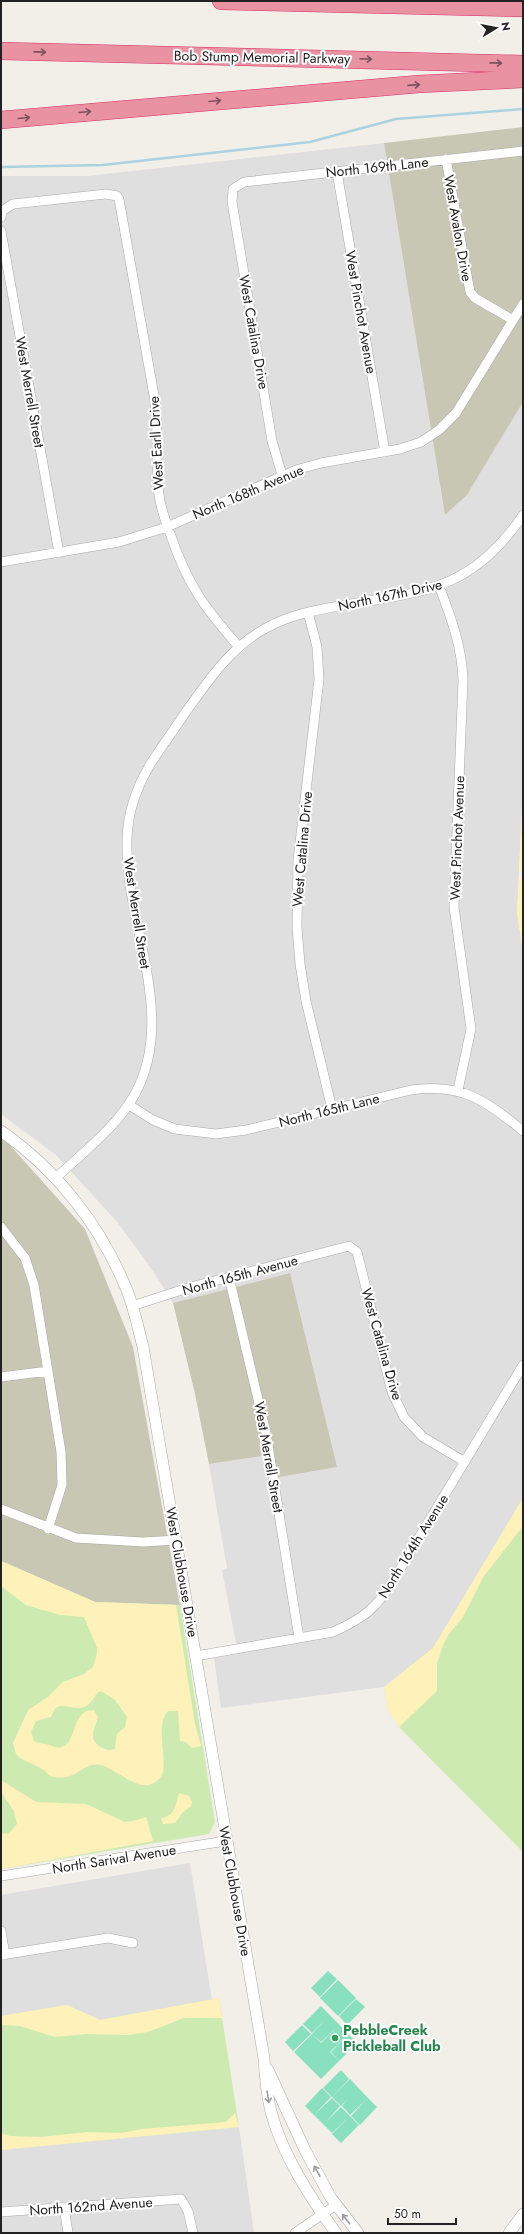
<svg xmlns="http://www.w3.org/2000/svg" width="524" height="2234" font-family="Jost,sans-serif">
<rect width="100%" height="100%" fill="#f2efe9"/>
<path fill="#e0dfdf" d="M384,143L445,515L467,495L523,402V788L517,913L523,950V1498L433,1648L384,1687L221,1708L214,1658L238,1654L222,1570L227,1568L209,1464L270,1455L290,1273L173,1303L153,1271L118,1223L56,1155L1,1114V176H87Z
M190,1863L212,2000L100,2020L67,2005L1,2016V1895Z
M239,2127L254,2233H1V2150Z"/>
<path fill="#c7c7b4" d="M523,127V402L467,495L445,515L384,143Z
M1,1139L8,1143L85,1229L133,1347L180,1605L95,1602L1,1561Z
M290,1273L337,1467L273,1478L269,1455L209,1464L195,1394L173,1303Z"/>
<path fill="#cdebb0" d="M523,1498V1852L399,1727L388,1711L384,1687L433,1648Z
M1,1561L95,1602L180,1605L215,1822L209,1834L1,1869Z
M219,1998L239,2127L1,2150V2016L67,2005L100,2020Z"/>
<path fill="#fff1ba" fill-rule="evenodd" d="M523,788V871L519,872Z
M519,877L523,878V950L517,913Z
M523,1498V1526L484,1576L463,1617L449,1634L443,1645L437,1663V1691L399,1727L388,1711L384,1687L433,1648Z
M1,1561L95,1602L176,1605L195,1724L201,1746L192,1748L186,1742L180,1741L178,1711H168C153,1729 171,1764 160,1778C142,1799 118,1768 100,1765C91,1763 85,1768 78,1772C71,1777 57,1780 49,1775C46,1773 45,1770 42,1769C36,1765 27,1762 20,1758L16,1754L13,1743L28,1710L48,1697L63,1682L84,1674L93,1667L97,1654V1648L84,1617L60,1615L26,1605L1,1586ZM101,1691L115,1700L127,1717L125,1727L117,1734L115,1749C106,1752 98,1747 93,1739V1732L98,1718L94,1710C66,1709 81,1759 49,1745C44,1743 39,1744 34,1741L31,1732L36,1721L51,1717C53,1714 53,1710 56,1708C68,1699 81,1722 97,1693Z
M1,1780L36,1802L86,1804L125,1822L133,1821L146,1817L153,1841L1,1869V1833L8,1834L17,1824L14,1811L1,1792Z
M179,1793L189,1796L192,1802L191,1806L183,1812L175,1823L163,1824L161,1818C175,1817 176,1803 179,1793Z
M219,1998L222,2018H184L148,2032L127,2035L86,2034L55,2037L20,2026L1,2025V2016L67,2005L100,2020Z
M235,2113L239,2127L1,2150V2133L10,2136L41,2137L87,2132L121,2133L142,2129L226,2122Z"/>
<path fill="#88e0be" d="M328,1971L337,1979L320,1997L311,1988Z
M338,1980L356,1998L338,2016L320,1998Z
M356,1999L365,2007L347,2025L339,2016Z
M321,2006L357,2043L339,2061L331,2052L347,2035L330,2052L321,2043L336,2028L321,2042L312,2034L327,2018L312,2033L303,2024Z
M302,2025L311,2034L293,2051L285,2042Z
M312,2034L339,2061L321,2079L312,2070L328,2055L312,2070L294,2052Z
M341,2070L349,2079L332,2097L323,2088Z
M350,2079L368,2098L350,2115L342,2106L348,2099L341,2106L332,2097Z
M322,2088L331,2097L314,2115L305,2106Z
M332,2098L340,2106L326,2122L341,2107L350,2116L332,2133L314,2115Z
M368,2098L377,2107L360,2125L351,2116Z
M350,2116L359,2125L341,2143L332,2134Z"/>
<g fill="none" stroke-linecap="round" stroke-linejoin="round">
<path stroke="#aad3df" stroke-width="2.5" d="M1,167L103,165L310,142L396,119L523,109"/>
<defs>
<path id="minor" d="M446,159L470,292L475,298L513,320
M337,172L385,452
M1,217L2,211L13,204L106,194L117,196L119,199L155,401C159,432 155,464 159,495C161,509 166,523 171,536C188,586 205,608 239,647
M1,231L59,553
M282,475L272,441L232,202L233,189L244,182L523,151
M1,562L119,542L167,527L296,470L321,463L400,449L421,442L439,430L456,413L523,304
M439,586C451,617 462,647 463,680L454,907L471,1029L458,1090
M308,612L317,647L319,679L298,860L297,927L300,964L306,1001L332,1109
M129,1105L153,1120L175,1129L216,1134L246,1130L411,1090C461,1083 486,1100 523,1131
M56,1178C83,1152 117,1127 135,1094C177,1016 127,928 127,847C126,818 136,788 151,763C162,746 174,730 185,713C209,680 231,646 268,627C292,614 317,610 344,605C425,592 473,589 523,515
M1,1227L25,1258L34,1285L61,1452L62,1485L48,1529
M229,1277L266,1433L299,1638
M132,1306L191,1287L349,1246L357,1252L392,1392L404,1417L423,1437L465,1462
M1,1377L48,1371
M1,1509L76,1538L143,1542L177,1540
M196,1656L333,1632C364,1618 377,1608 394,1579L523,1365
M1,1876L226,1841
M1,1931L5,1955
M1,1955L108,1938L133,1943
M64,2207L68,2233
M1,2212L181,2199L188,2211L193,2233
M295,2233L336,2205"/>
<path id="tertiary" d="M1,1131C57,1170 100,1225 126,1288C134,1307 138,1328 143,1347L264,2058C265,2076 267,2095 271,2112C283,2156 310,2197 336,2233
M268,2070L306,2152L331,2198L358,2233
M509,2233L523,2214"/>
<path id="motorway" d="M221,1L523,8
M1,51L523,64
M1,120L419,84L523,79"/>
</defs>
<use href="#minor" stroke="#a9a9a9" stroke-width="10"/>
<use href="#tertiary" stroke="#a9a9a9" stroke-width="12"/>
<use href="#motorway" stroke="#dc2a67" stroke-width="18"/>
<use href="#minor" stroke="#fff" stroke-width="9"/>
<use href="#tertiary" stroke="#fff" stroke-width="11"/>
<use href="#motorway" stroke="#e892a2" stroke-width="17"/>
</g>
<defs><path id="oneway-shaft" d="M-6 0H5M1.5-3L5.5 0L1.5 3" fill="none" stroke-width="1.6" stroke-linecap="round" stroke-linejoin="round"/></defs>
<g stroke="#7b545c">
<use href="#oneway-shaft" transform="translate(40 52) rotate(1)"/>
<use href="#oneway-shaft" transform="translate(366 59) rotate(2)"/>
<use href="#oneway-shaft" transform="translate(496 63) rotate(1)"/>
<use href="#oneway-shaft" transform="translate(414 85) rotate(-4)"/>
<use href="#oneway-shaft" transform="translate(215 101) rotate(-5)"/>
<use href="#oneway-shaft" transform="translate(85 112) rotate(-5)"/>
<use href="#oneway-shaft" transform="translate(24 118) rotate(-5)"/>
</g>
<g stroke="#9c9c9c">
<use href="#oneway-shaft" transform="translate(268 2097) rotate(81)"/>
<use href="#oneway-shaft" transform="translate(317 2171) rotate(-119)"/>
<use href="#oneway-shaft" transform="translate(346 2219) rotate(-128)"/>
</g>
<circle fill="#2e9e5b" stroke="#fff" stroke-width="1.5" cx="335" cy="2038" r="4"/>
<g text-anchor="middle" dominant-baseline="central" stroke-width="4" stroke-linejoin="round" paint-order="stroke">
<g font-size="14" fill="#222" stroke="#fff">
<text transform="translate(262 57) rotate(1)">Bob Stump Memorial Parkway</text>
<text transform="translate(377 167) rotate(-6)">North 169th Lane</text>
<text transform="translate(458 228) rotate(80)">West Avalon Drive</text>
<text transform="translate(361 312) rotate(80)">West Pinchot Avenue</text>
<text transform="translate(254 332) rotate(80)">West Catalina Drive</text>
<text transform="translate(30 392) rotate(80)">West Merrell Street</text>
<text transform="translate(156 443) rotate(-93)">West Earll Drive</text>
<text transform="translate(248 492) rotate(-23)">North 168th Avenue</text>
<text transform="translate(390 595) rotate(-12)">North 167th Drive</text>
<text transform="translate(457 838) rotate(-88)">West Pinchot Avenue</text>
<text transform="translate(302 849) rotate(-85)">West Catalina Drive</text>
<text transform="translate(137 913) rotate(81)">West Merrell Street</text>
<text transform="translate(329 1110) rotate(-14)">North 165th Lane</text>
<text transform="translate(240 1275) rotate(-15)">North 165th Avenue</text>
<text transform="translate(382 1344) rotate(74)">West Catalina Drive</text>
<text transform="translate(269 1457) rotate(80)">West Merrell Street</text>
<text transform="translate(413 1546) rotate(-58)">North 164th Avenue</text>
<text transform="translate(182 1572) rotate(80)">West Clubhouse Drive</text>
<text transform="translate(114 1859) rotate(-9)">North Sarival Avenue</text>
<text transform="translate(235 1891) rotate(80)">West Clubhouse Drive</text>
<text transform="translate(91 2206) rotate(-4)">North 162nd Avenue</text>
</g>
<g font-size="14" font-weight="bold" fill="#27864d" stroke="#fff" text-anchor="start">
<text x="343" y="2030">PebbleCreek<tspan x="343" dy="16">Pickleball Club</tspan></text>
</g>
</g>
<rect width="524" height="2234" fill="none" stroke="#222222" stroke-width="4"/>
<g transform="translate(496 28) rotate(80)" stroke="#ffffff" stroke-width="3" paint-order="stroke">
<path d="M0-3L7 15L0 10L-7 15Z" fill="#222222"/>
<text y="-6" font-size="11" font-weight="bold" text-anchor="middle" fill="#222222">N</text>
</g>
<path d="M388 2218v6h68v-6" fill="none" stroke="#222222" stroke-width="2"/>
<text x="394" y="2218" font-size="12" fill="#222222" stroke="#ffffff" stroke-width="3" paint-order="stroke">50 m</text>
</svg>
